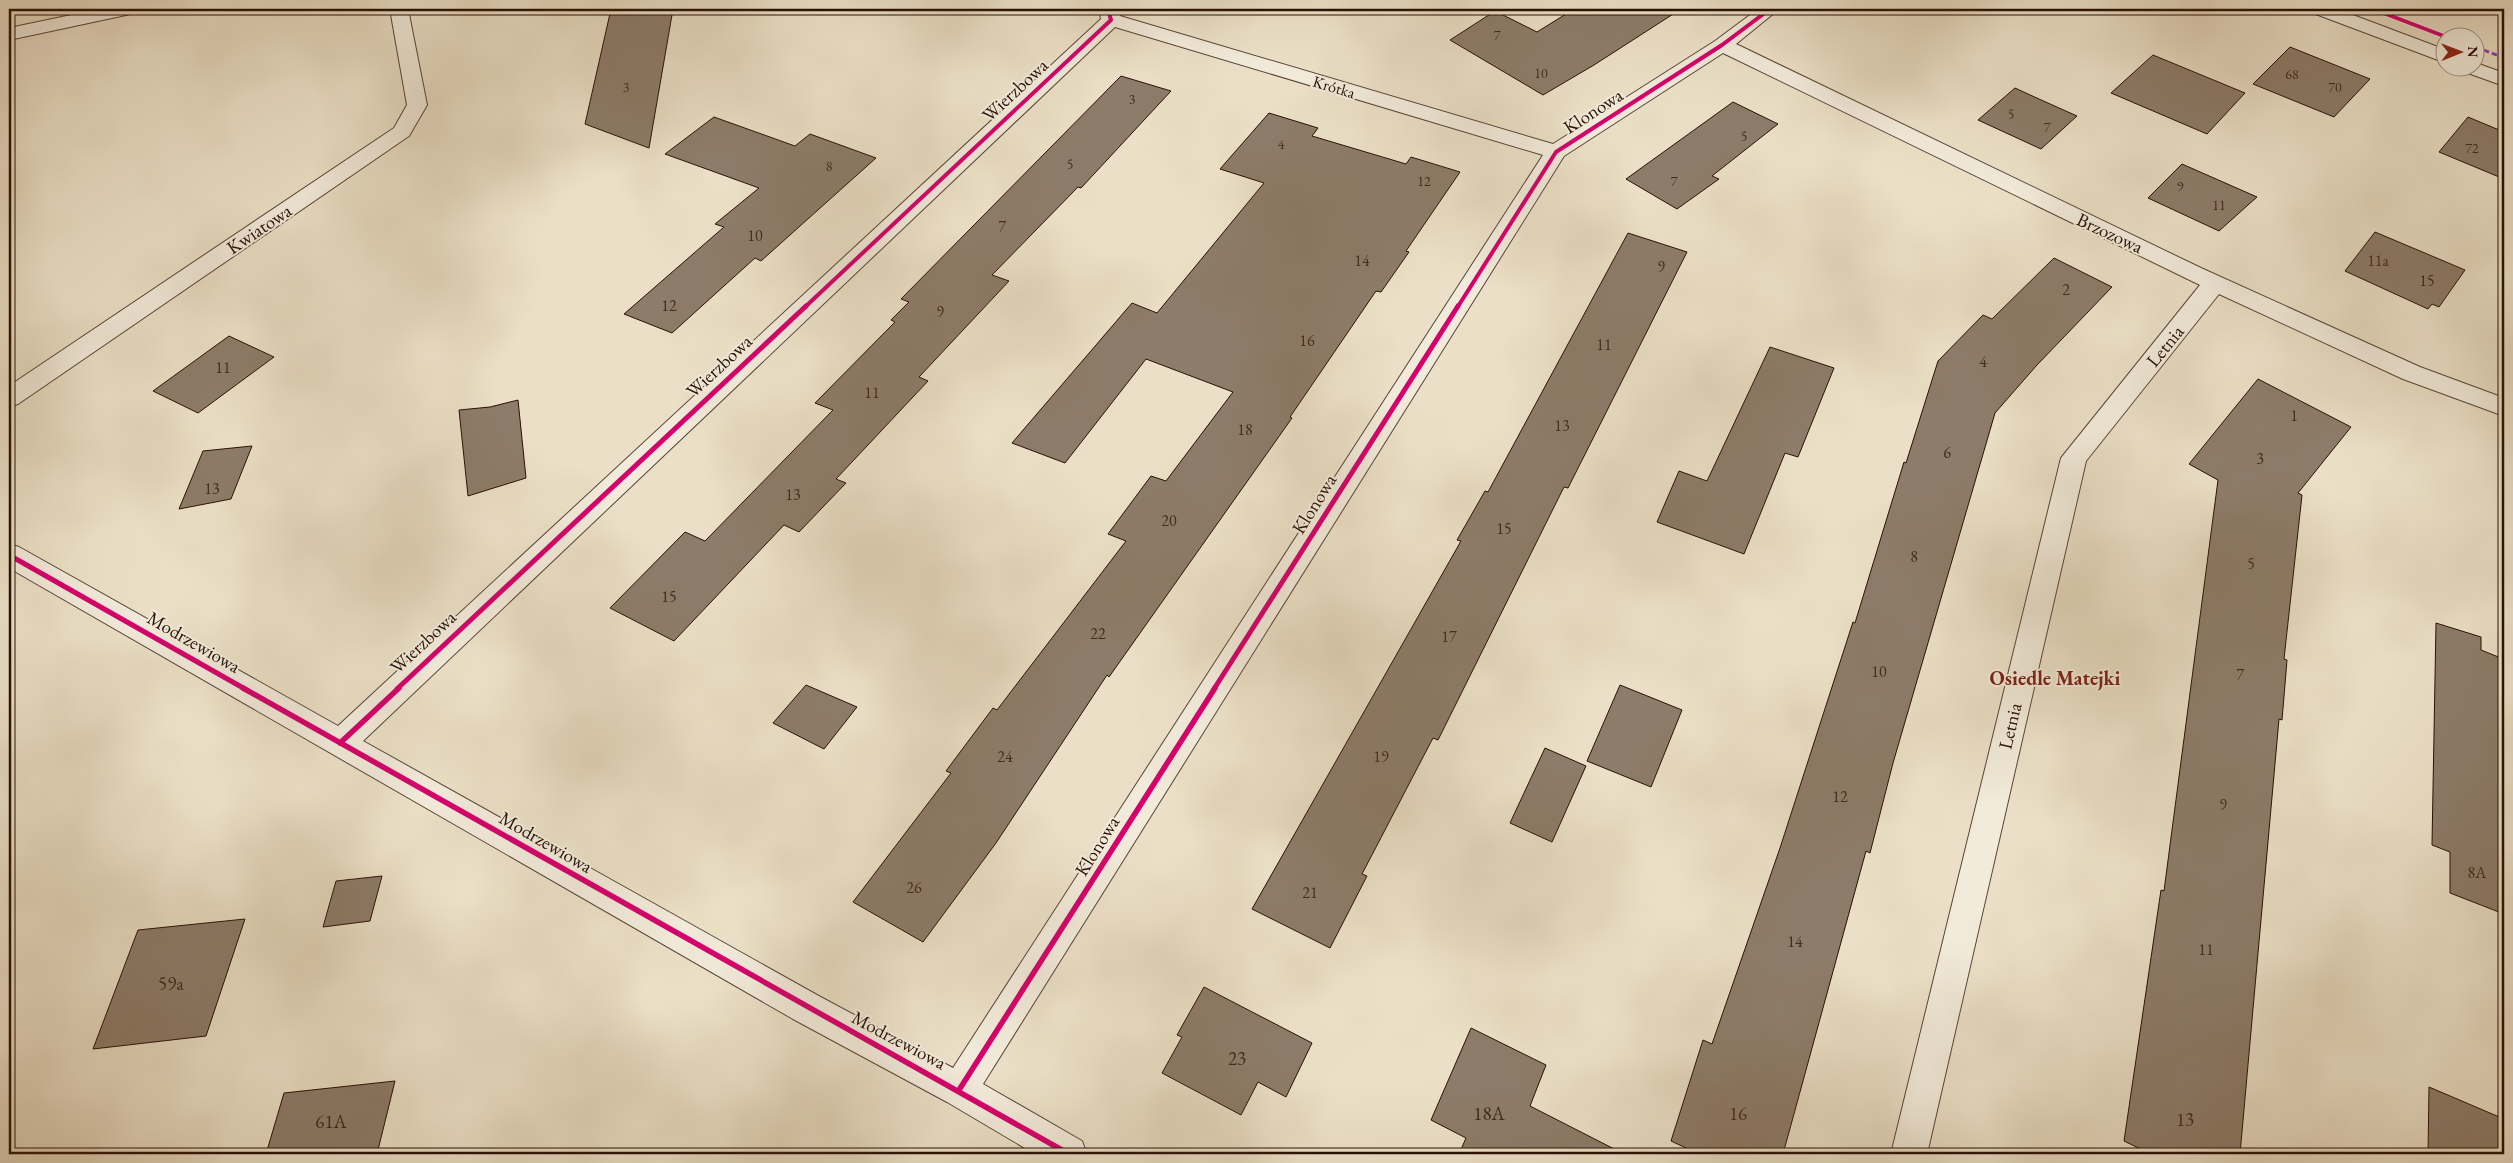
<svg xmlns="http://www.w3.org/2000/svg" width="2513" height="1163" font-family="'EB Garamond',serif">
<rect width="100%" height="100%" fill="#ebe0c7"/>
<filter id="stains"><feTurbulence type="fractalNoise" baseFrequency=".004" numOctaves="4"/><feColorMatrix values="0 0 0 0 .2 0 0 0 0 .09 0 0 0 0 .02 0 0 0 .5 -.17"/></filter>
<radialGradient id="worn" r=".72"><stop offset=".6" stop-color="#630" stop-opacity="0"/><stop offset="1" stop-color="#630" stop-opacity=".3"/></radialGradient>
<path fill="#8d7c6a" stroke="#281005" d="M611,9H673L649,148L585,124Z
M1574,9H1681L1594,65L1543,95L1450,40L1495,11L1537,32Z
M2290,47L2370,79L2334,117L2253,84Z
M2153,55L2245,93L2207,134L2111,93Z
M1121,76L1171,91L1081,188L1078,187L992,275L1009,281L919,377L928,381L836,479L846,483L799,532L784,525L674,641L610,608L685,532L705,541L833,410L815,403L895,322L891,320L909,302L901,299Z
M2015,88L2039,99L2077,116L2041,149L1978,120Z
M1733,102L1778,124L1712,176L1719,179L1677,209L1626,179Z
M1269,113L1318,128L1312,136L1406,164L1411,157L1460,172L1406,251L1409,252L1381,292L1376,291L1290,417L1292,418L1109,677L1107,675L996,843L923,942L853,902L951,773L946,771L993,708L997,710L1126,541L1108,534L1151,476L1166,481L1233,392L1146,359L1065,463L1012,443L1132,303L1157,313L1264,183L1220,169Z
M714,117L795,146L810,134L876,158L761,261L755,258L672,333L624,314L724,227L715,224L759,188L665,154Z
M2468,117L2504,132V179L2439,152Z
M2182,164L2257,197L2219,231L2148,198Z
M2375,232L2465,270L2439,307L2432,304L2428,309L2345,271Z
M1628,233L1687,252L1568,488L1564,487L1438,740L1433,738L1362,874L1367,876L1330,948L1252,909L1461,541L1457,540L1485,491L1488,492Z
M2054,258L2112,287L2037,365L1995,413L1893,763L1870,853L1866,851L1783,1154H1699L1671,1141L1703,1040L1712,1044L1780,848L1853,622L1855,623L1904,462L1906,463L1938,361L1983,315L1992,319Z
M229,336L274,357L198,413L153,391Z
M1770,347L1834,368L1798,457L1785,453L1744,554L1657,522L1679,471L1707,481Z
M2258,379L2351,427L2298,493L2302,495L2284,659L2287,660L2282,720L2279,719L2240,1154H2151L2124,1141L2161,890L2164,891L2218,480L2189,464Z
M518,400L526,478L468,496L459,410L490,407Z
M252,446L231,499L179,509L203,451Z
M2436,623L2481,637V650L2501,658V781L2504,782V914L2450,893V852L2432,845Z
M806,685L857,707L824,749L773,723Z
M1620,685L1682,710L1651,787L1587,761Z
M1545,748L1586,766L1552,842L1510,823Z
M382,876L370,921L323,927L336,881Z
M245,919L206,1036L93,1049L138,930Z
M1204,987L1312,1043L1286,1097L1258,1082L1241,1115L1162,1073L1182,1037L1177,1035Z
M1471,1028L1546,1065L1530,1106L1624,1154H1459L1466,1138L1431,1120Z
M395,1081L377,1154H266L284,1093Z
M2429,1087L2504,1119V1154H2428Z"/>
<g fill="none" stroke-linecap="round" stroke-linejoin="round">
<defs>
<path id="minor" d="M100,9H135L133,13L126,15L9,40V28Z
M390,9H408L427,105L409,136L18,404L9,407V386L394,128L407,105Z
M1099,9H1117L1120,16L1553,144L1715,41L1758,9H1779L1736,44L2201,268L2420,367L2504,398V416L2403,379L2219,294L2086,461L1927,1154H1891L2061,458L2200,285L1723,53L1564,156L983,1084L1082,1141L1087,1154H1035L947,1102L793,1019L9,568V544L19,547L338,726L1101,19ZM1115,27L1543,155L953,1068L817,995L363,741Z
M2311,9H2337L2446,50V63L2313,13Z
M2476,63L2504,73V86L2465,72L2462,68H2476Z"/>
</defs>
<use href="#minor" stroke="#594436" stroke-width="2"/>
<path stroke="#281005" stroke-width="2.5" stroke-dasharray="3 2" stroke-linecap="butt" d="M2271,9L2282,13"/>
<use href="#minor" fill="#f2ebdb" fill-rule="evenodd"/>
<path stroke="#8e44ad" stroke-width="3" stroke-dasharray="5.5 3" stroke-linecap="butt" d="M2476,47L2504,58"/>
<defs>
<path id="cycleway-far2" d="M2373,9L2449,38
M804,308L1111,20L1108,9
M1457,308L1556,152L1722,45L1770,9"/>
<path id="cycleway-far1" d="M9,555L245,689
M397,689L806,306
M1214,689L1458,306"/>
<path id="cycleway" d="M243,688L1069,1154
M340,743L399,688
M959,1090L1215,688"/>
</defs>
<use href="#cycleway-far2" stroke="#f2ebdb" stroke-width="6"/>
<use href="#cycleway-far1" stroke="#f2ebdb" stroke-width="8"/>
<use href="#cycleway" stroke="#f2ebdb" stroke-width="9"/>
<use href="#cycleway-far2" stroke="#d6006c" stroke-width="4"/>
<use href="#cycleway-far1" stroke="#d6006c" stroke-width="5"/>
<use href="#cycleway" stroke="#d6006c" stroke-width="5.5"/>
</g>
<g text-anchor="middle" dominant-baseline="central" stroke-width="4" stroke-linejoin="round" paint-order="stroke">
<g font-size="14" fill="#412b1e">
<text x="1497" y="35">7</text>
<text x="1541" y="73">10</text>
<text x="2292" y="74">68</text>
<text x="626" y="87">3</text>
<text x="2335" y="87">70</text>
<text x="1132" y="99">3</text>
<text x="2011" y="114">5</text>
<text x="2047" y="127">7</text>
<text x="1744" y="136">5</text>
<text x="1281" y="144">4</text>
<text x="2472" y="148">72</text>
<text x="1070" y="164">5</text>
<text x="829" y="166">8</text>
<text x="1424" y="181">12</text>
<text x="1674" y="181">7</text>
<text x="2180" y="186">9</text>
<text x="2219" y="205">11</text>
</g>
<g font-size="16" fill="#281005" stroke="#f2ebdb">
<text transform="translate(1334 87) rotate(17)">Krótka</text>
</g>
<g font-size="16" fill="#412b1e">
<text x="1002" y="226">7</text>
<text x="755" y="235">10</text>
<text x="1362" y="260">14</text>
<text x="2378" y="260">11a</text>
<text x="1661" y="266">9</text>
<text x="2427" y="280">15</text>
<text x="2066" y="289">2</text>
<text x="669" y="305">12</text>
<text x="940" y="311">9</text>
<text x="1307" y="340">16</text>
<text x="1604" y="344">11</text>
<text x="1983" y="361">4</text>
<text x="223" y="367">11</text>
<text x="872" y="392">11</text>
<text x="2294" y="415">1</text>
<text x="1562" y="425">13</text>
<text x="1245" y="429">18</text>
<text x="1947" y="452">6</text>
<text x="2260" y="458">3</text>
<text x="212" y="488">13</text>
<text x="793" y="494">13</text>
<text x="1169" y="520">20</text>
<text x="1504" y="528">15</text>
<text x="1914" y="556">8</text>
<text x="2251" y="563">5</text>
<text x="669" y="596">15</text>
<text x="1098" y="633">22</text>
<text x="1449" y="636">17</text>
<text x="1879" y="671">10</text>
<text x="2240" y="674">7</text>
<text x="1005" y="756">24</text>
<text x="1381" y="756">19</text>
<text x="1840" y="796">12</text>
<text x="2223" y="804">9</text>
<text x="2477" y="872">8A</text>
<text x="914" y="887">26</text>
<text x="1310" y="892">21</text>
<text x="1795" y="941">14</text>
<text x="2206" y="949">11</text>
</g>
<g font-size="19" fill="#281005" stroke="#f2ebdb">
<text transform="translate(1015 90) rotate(-43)">Wierzbowa</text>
<text transform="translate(1593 111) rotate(-33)">Klonowa</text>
<text transform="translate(259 229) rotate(-34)">Kwiatowa</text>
<text transform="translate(2110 233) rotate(25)">Brzozowa</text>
<text transform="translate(2165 346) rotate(-51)">Letnia</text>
<text transform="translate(719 366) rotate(-43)">Wierzbowa</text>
<text transform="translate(1314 504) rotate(-58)">Klonowa</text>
<text transform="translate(194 642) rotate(30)">Modrzewiowa</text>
<text transform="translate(423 642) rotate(-43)">Wierzbowa</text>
<text transform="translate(2010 726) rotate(-77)">Letnia</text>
<text transform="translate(546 842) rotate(30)">Modrzewiowa</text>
<text transform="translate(1097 846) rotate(-58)">Klonowa</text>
<text transform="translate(899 1040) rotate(28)">Modrzewiowa</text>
</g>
<g font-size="19" fill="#412b1e">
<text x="171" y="983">59a</text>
<text x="1237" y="1058">23</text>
<text x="1489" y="1113">18A</text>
<text x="1738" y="1113">16</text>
<text x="2185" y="1119">13</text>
<text x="331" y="1121">61A</text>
</g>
<g font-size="20" font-weight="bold" fill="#7a1f14" stroke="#f2ebdb">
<text x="2055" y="678">Osiedle Matejki</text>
</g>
</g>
<rect width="2513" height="1163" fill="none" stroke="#ebe0c7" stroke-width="30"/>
<rect x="10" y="10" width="2493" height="1143" fill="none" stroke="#281005" stroke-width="2.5"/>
<rect x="15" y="15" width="2483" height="1133" fill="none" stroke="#281005"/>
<g transform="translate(2460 52) rotate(89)"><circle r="24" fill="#f2ebdb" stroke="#a19385"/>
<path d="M0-4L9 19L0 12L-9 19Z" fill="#8f2418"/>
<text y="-8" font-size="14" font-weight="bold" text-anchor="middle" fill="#281005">N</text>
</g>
<rect width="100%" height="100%" filter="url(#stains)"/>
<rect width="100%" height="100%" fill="url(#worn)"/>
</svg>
